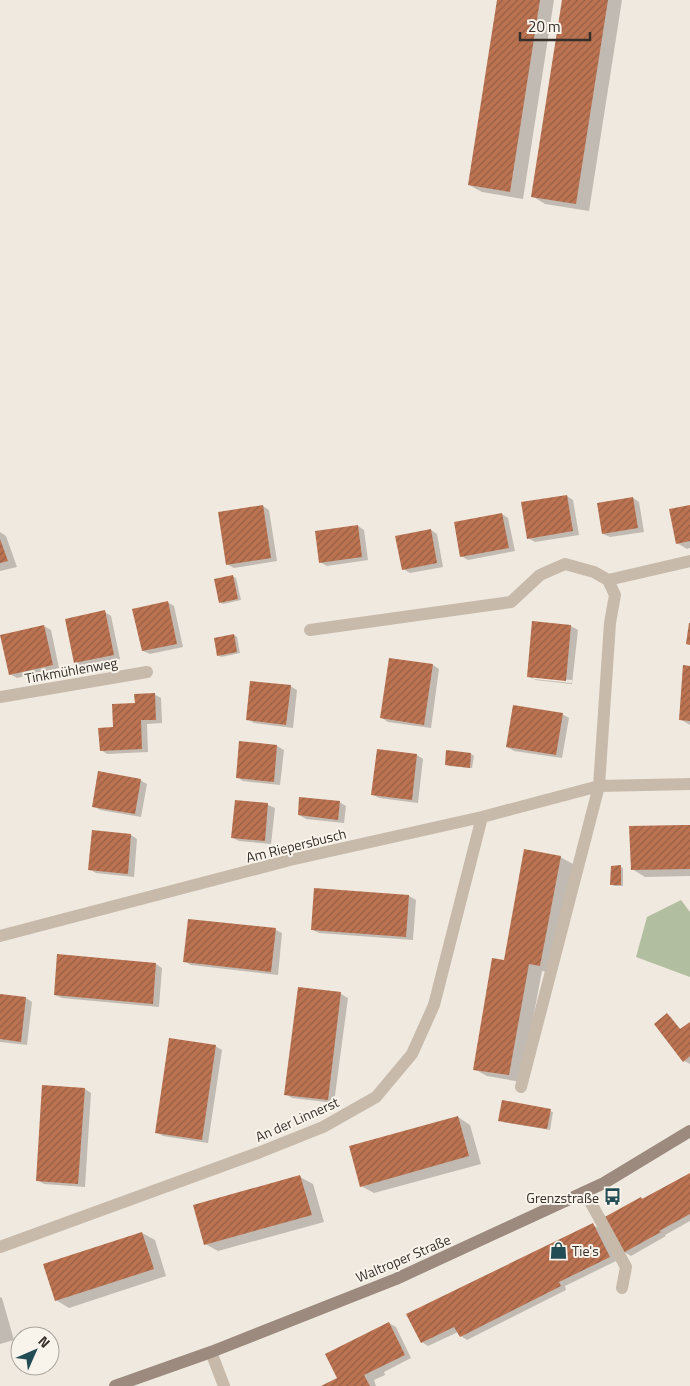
<svg xmlns="http://www.w3.org/2000/svg" width="690" height="1386" font-family="'Titillium Web',sans-serif">
<defs>
<pattern id="building-hatch" width="6" height="6" patternUnits="userSpaceOnUse" patternTransform="scale(1.25)"><rect width="6" height="6" fill="#bb7352"/><path d="M-1 1l2-2M0 6l6-6M5 7l2-2" fill="none" stroke="#995f44"/></pattern>
</defs>
<rect width="100%" height="100%" fill="#f0e9df"/>
<path fill="#b2bea0" d="M681,900L690,912V977L636,957L647,917Z"/>
<path fill="#0003" fill-rule="evenodd" d="M498,0H554L523,199L482,192L469,185Z
M563,0H622L589,211L545,204L532,196Z
M567,496L573,500L579,535L535,542L528,538Z
M633,498L639,502L644,532L610,537L603,534Z
M263,506L269,510L277,561L234,568L227,564Z
M690,506V548L687,549L677,543Z
M502,514L508,518L515,551L468,560L461,556Z
M358,526L364,530L368,560L327,566L320,562Z
M431,530L437,534L443,567L410,573L403,569Z
M0,532L6,536L17,567L0,571Z
M233,577L236,578L241,600L223,604L220,602Z
M167,602L174,606L183,647L150,654L143,651Z
M105,612L111,616L120,659L82,666L75,662Z
M533,623L571,626L578,630L572,684L535,680L528,676ZM533,677L572,680V683L533,679Z
M44,626L51,630L59,668L17,678L10,674Z
M234,635L237,637L240,653L221,657L218,655Z
M433,665L439,669L431,728L388,722L382,718Z
M690,667V725L680,719Z
M290,686L297,690L293,728L254,723L247,719Z
M154,694L161,698L162,723L147,724L148,752L107,754L101,750L114,729L136,704Z
M562,714L569,718L562,758L514,751L507,747Z
M240,742L277,746L284,750L280,785L243,781L237,777Z
M448,751L471,754L474,756L472,768L449,766L446,764Z
M417,755L423,759L418,803L379,798L372,794Z
M140,780L147,784L141,817L100,810L93,806Z
M236,802L268,805L275,808L271,844L239,841L233,838Z
M339,802L346,806L344,823L306,819L299,815Z
M690,826V876L645,877L632,869Z
M131,835L137,839L134,877L96,873L89,869Z
M560,857L573,864L553,973L542,971L521,1082L487,1076L474,1069L505,961Z
M620,867L623,868V886H614L611,884Z
M315,889L409,896L416,900L413,940L319,933L313,930Z
M276,930L282,933L278,975L191,965L184,961Z
M156,964L162,968L159,1007L62,998L55,995Z
M299,988L341,994L348,998L334,1103L292,1098L285,1094Z
M0,995L26,998L32,1002L27,1045L0,1042Z
M667,1014L670,1016L681,1030L690,1023V1064L684,1061Z
M215,1046L222,1050L208,1143L163,1136L156,1132Z
M85,1089L91,1093L85,1187L44,1184L37,1180Z
M550,1111L553,1112L550,1130L502,1122Z
M458,1117L470,1125L481,1164L374,1193L361,1186Z
M690,1174V1221L665,1235L666,1236L631,1256L624,1252L640,1198L643,1199Z
M300,1177L313,1184L324,1222L218,1251L205,1244Z
M592,1225L599,1228L616,1261L565,1286L566,1290L467,1340L461,1336L458,1332L428,1346L422,1342Z
M142,1233L155,1240L166,1276L69,1308L56,1300Z
M0,1297L2,1298L14,1340L0,1344Z
M389,1323L396,1327L411,1358L384,1372L385,1375L374,1380L376,1386H342Z"/>
<path fill="url(#building-hatch)" d="M497,0H540L510,192L468,185Z
M562,0H608L576,204L531,197Z
M567,495L573,531L527,539L521,502Z
M633,497L638,528L602,534L597,503Z
M263,505L271,558L226,565L218,512Z
M690,505V541L676,544L669,509Z
M502,513L509,548L460,557L454,522Z
M358,525L362,557L319,563L315,531Z
M431,529L437,563L402,570L395,536Z
M0,539L8,561L0,563Z
M233,575L238,599L219,603L214,579Z
M168,601L177,644L142,651L132,609Z
M105,610L114,655L74,663L65,619Z
M532,621L571,625L566,681L527,677Z
M689,623H690V645L686,644Z
M44,625L53,665L9,675L0,635Z
M234,634L237,652L217,656L214,638Z
M389,658L433,664L424,725L380,718Z
M683,665L690,666V721L679,720Z
M250,681L291,685L286,725L246,720Z
M155,693L156,720H141L142,749L100,751L98,728L113,727L112,704L135,703L134,694Z
M513,705L563,713L556,755L506,747Z
M239,741L277,745L274,782L236,778Z
M377,749L417,754L412,800L371,795Z
M446,750L471,753L470,768L445,765Z
M98,771L141,779L135,814L92,807Z
M299,797L340,801L338,820L298,815Z
M235,800L268,803L265,841L231,838Z
M685,825H690V869L631,870L629,826Z
M92,830L131,834L128,874L88,870Z
M524,849L561,856L540,966L529,964L509,1075L473,1070L492,958L504,960Z
M621,865V885H610L611,866Z
M314,888L409,895L406,937L311,930Z
M188,919L276,928L271,972L183,962Z
M57,954L156,963L153,1004L54,995Z
M298,987L341,992L328,1100L284,1095Z
M0,994L26,997L21,1042L0,1039Z
M667,1013L680,1029L690,1022V1056L683,1062L654,1024Z
M169,1038L216,1045L202,1140L155,1133Z
M42,1085L85,1088L78,1184L36,1181Z
M502,1100L551,1109L547,1129L498,1121Z
M458,1116L469,1156L360,1187L349,1146Z
M690,1173V1214L659,1231L661,1232L623,1253L603,1218L641,1197L642,1199Z
M300,1175L312,1215L204,1245L193,1205Z
M593,1223L610,1257L559,1282L561,1286L460,1337L454,1327L421,1343L406,1314Z
M142,1232L154,1269L55,1301L43,1264Z
M389,1322L405,1355L364,1375L370,1386H321L337,1378L325,1354Z"/>
<g fill="none" stroke-linecap="round" stroke-linejoin="round">
<path stroke="#c7baab" stroke-width="12" d="M521,1087L599,786
M585,1192L626,1267L622,1288"/>
<path stroke="#c7baab" stroke-width="12" d="M608,580L690,561
M310,630L511,602L540,575L565,564L594,572L608,580L615,595L610,623L599,786
M0,697L147,672
M0,936L290,860L482,817L599,786L690,784
M0,1247L258,1153L323,1127L376,1097L412,1054L434,1005L482,817
M211,1352L224,1386"/>
<path stroke="#9b8a7d" stroke-width="12" d="M115,1386L211,1352L396,1279L604,1183L690,1131"/>
</g>
<defs>
<symbol id="bus-bare" viewBox="-9 -9 18 18"><path d="M-5-6H5V4H4V6H2V4H-2V6H-4V4H-5ZM-3.5-4V0h7V-4ZM-3.5 1.2v1.5H-2V1.2ZM2 1.2v1.5H3.5V1.2Z" fill="#234d54" stroke="#f8f3eb" stroke-width="2.5" paint-order="stroke"/></symbol>
<symbol id="shop-bare" viewBox="-9 -9 18 18"><path d="M-5-2.5h2.3a2.7 3.5 0 0 1 5.4 0H5L5.5 6h-11ZM-1.5-2.5h3a1.5 2.3 0 0 0-3 0Z" fill="#234d54" stroke="#f8f3eb" stroke-width="2.5" paint-order="stroke"/></symbol>
</defs>
<g fill-rule="evenodd">
<use href="#bus-bare" x="600" y="1184" width="25" height="25"/>
<use href="#shop-bare" x="546" y="1238" width="25" height="25"/>
</g>
<g text-anchor="middle" dominant-baseline="central" stroke-width="4" stroke-linejoin="round" paint-order="stroke">
<g font-size="14" fill="#362f2a" stroke="#f8f3eb">
<text transform="translate(71 670) rotate(-10)">Tinkmühlenweg</text>
<text transform="translate(296 845) rotate(-14)">Am Riepersbusch</text>
<text transform="translate(297 1119) rotate(-24)">An der Linnerst</text>
<text transform="translate(403 1258) rotate(-23)">Waltroper Straße</text>
</g>
<g font-size="14" fill="#362f2a" stroke="#f8f3eb" text-anchor="end">
<text x="599" y="1197">Grenzstraße</text>
<text x="572" y="1250" text-anchor="start">Tie's</text>
</g>
</g>
<g transform="translate(35 1351) rotate(45)"><circle r="24" fill="#f8f3eb" stroke="#aaa59e"/>
<path d="M0-4L9 19L0 12L-9 19Z" fill="#234d54"/>
<text y="-8" font-size="14" font-weight="bold" text-anchor="middle" fill="#362f2a">N</text>
</g>
<path d="M520 32v8h70v-8" fill="none" stroke="#362f2a" stroke-width="2.5"/>
<text x="528" y="32" font-size="15" fill="#362f2a" stroke="#f8f3eb" stroke-width="4" paint-order="stroke">20 m</text>
</svg>
